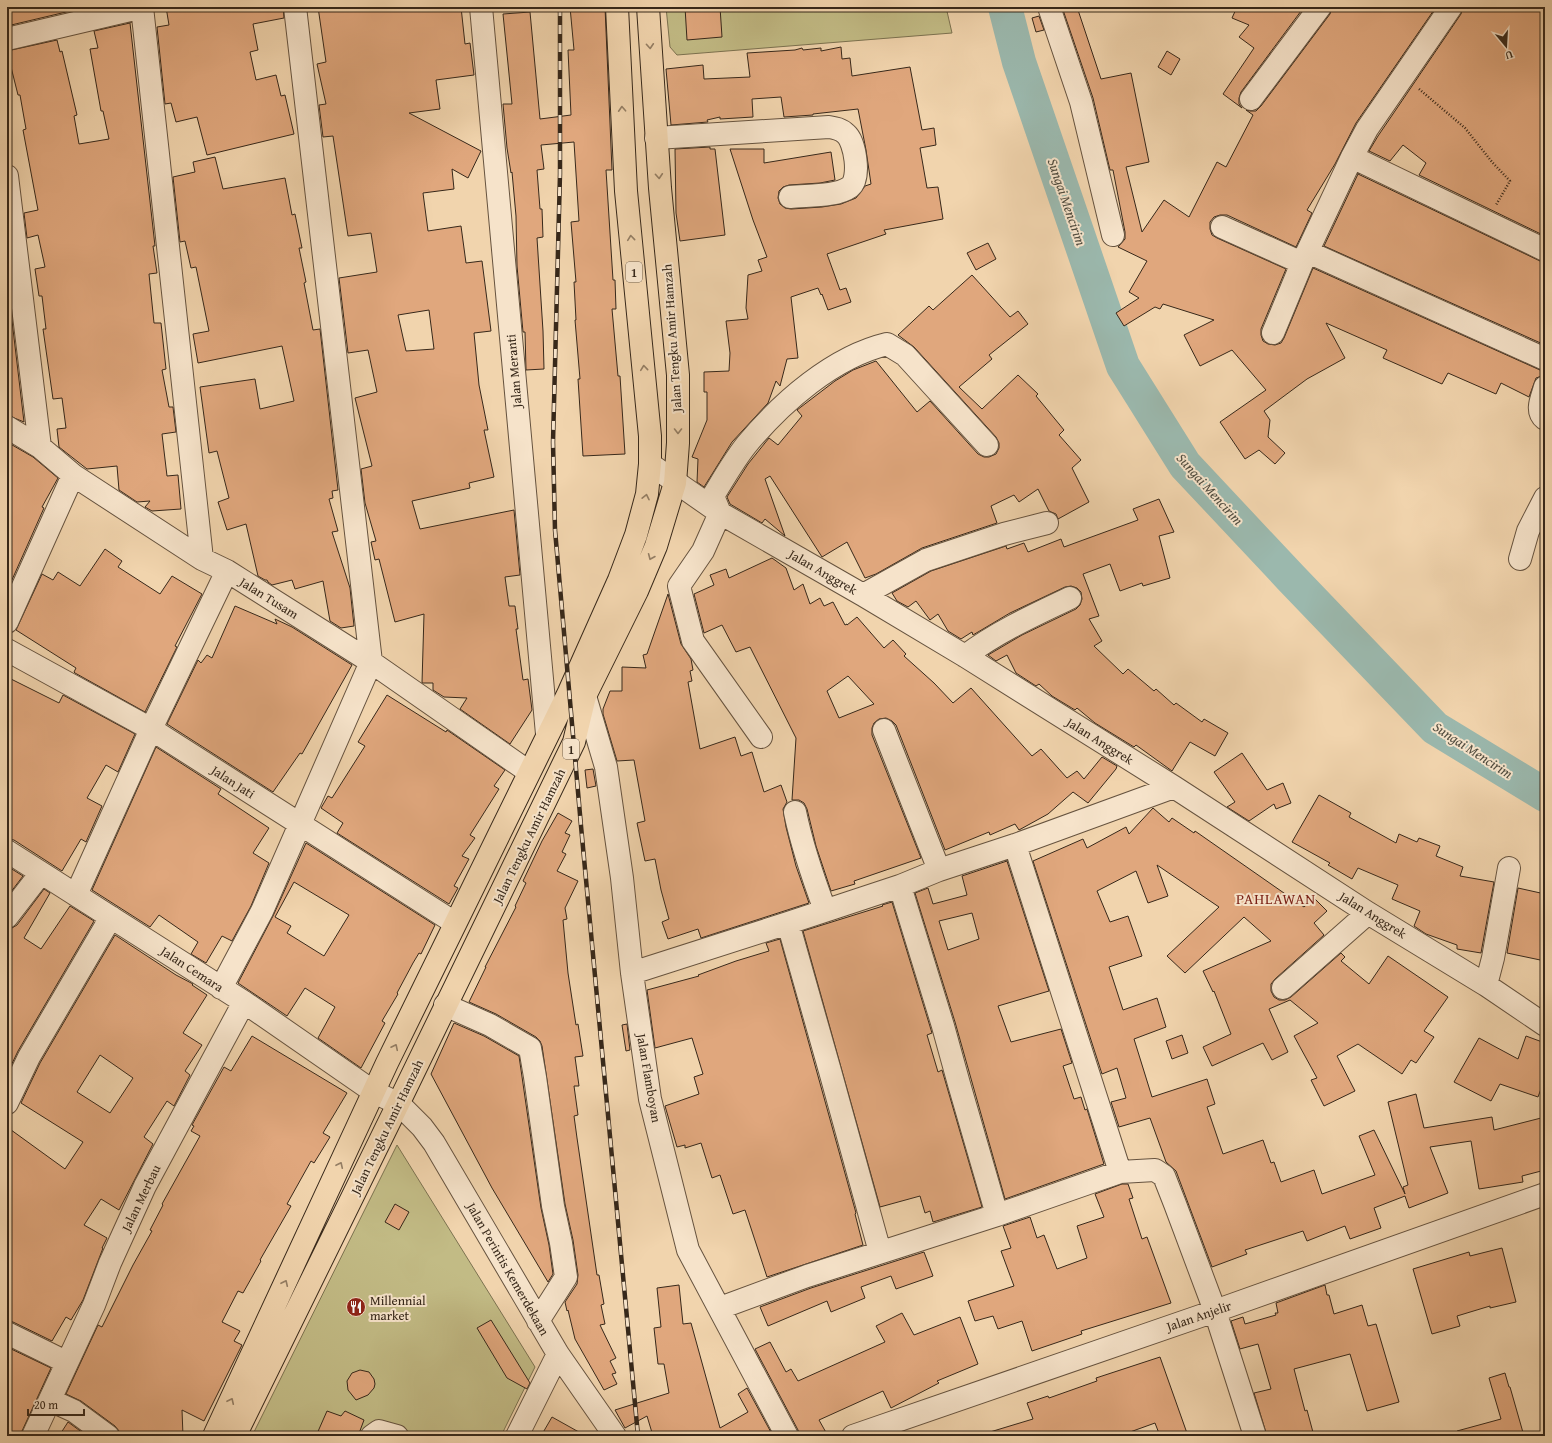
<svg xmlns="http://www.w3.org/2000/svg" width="1552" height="1443" font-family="'Gentium Book Plus',serif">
<rect width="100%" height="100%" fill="#f1d4ad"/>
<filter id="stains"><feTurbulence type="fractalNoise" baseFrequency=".005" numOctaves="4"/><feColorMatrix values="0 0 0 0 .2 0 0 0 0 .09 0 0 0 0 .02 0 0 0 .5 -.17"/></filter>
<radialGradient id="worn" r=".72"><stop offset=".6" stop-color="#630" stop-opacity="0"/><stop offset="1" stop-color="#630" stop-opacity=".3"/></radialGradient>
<path fill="#c2bb85" stroke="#7c7250" d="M666,7H946L952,33L677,55L670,47Z
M397,1145L535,1367L501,1436H252Z"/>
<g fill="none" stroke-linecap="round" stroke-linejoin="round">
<path stroke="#9bb8ad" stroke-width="34" d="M1005,7L1019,62L1123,366L1185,465L1291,578L1435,728L1545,795"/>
</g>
<path fill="#e0a77d" stroke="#37281a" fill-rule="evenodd" d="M7,7H82L83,8L7,26Z
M166,7H283L284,18L253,24L258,50L250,52L256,80L276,75L281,96L285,95L294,134L207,155L197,117L176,122L171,103L165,104L157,27L169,25Z
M318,7H461L465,44L470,43L474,75L436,80L440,109L409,113L481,151L468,178L452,169L454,189L423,193L428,231L461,226L466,263L482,261L491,331L474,333L479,385L488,430H484L494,477L469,483L470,488L412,501L420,529L514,510L520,575L505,577L509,606H515L518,629H516L523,680L528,679L532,710L510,744L460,709L467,698L444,697L433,690V683H422L424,614L395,622L379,559L375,560L371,542L376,541L365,503L361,469L372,466L355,398L377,392L368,350L348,353L339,278L377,272L371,233L348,236L333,136L323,137L319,105L326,104L317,64L326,62ZM429,310L434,349L406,351L398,315Z
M570,7H605L612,170H606L613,280H615L616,309H612L618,376H620L625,454L583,456L578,379H580L575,320H576L574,282H576L571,222L579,221L574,142L541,145L544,169L537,170L540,209H542L543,237L537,238L543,331L544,369L526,370L525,332H523L517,266L516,216L512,172L511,173L507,148L503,104H512L503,14L530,12L540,119L571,115L568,50H574Z
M685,7H720L722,37L687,40Z
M1062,7H1077L1101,79L1131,73L1149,162L1126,167L1142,232L1164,200L1189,217L1217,162L1226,167L1253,115L1246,110L1250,111H1256L1261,106L1330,14L1332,7H1436L1356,123L1335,164L1307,210L1312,213L1296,247L1227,215H1220L1214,217L1210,222V229L1212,235L1217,238L1286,269L1261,329V335L1263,341L1268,344L1275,345L1281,343L1284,338L1313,268L1540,370L1545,371V375L1536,378L1529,397L1501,383L1496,394L1448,373L1442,384L1383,358L1387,350L1326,323L1345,358L1307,379L1264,411L1270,420L1268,437L1285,453L1275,464L1259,450L1245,459L1220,422L1266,390L1232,350L1200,366L1184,335L1214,320L1163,304L1160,309L1155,307L1124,326L1116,313L1139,298L1129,292L1147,261L1118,247L1125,239V232L1113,170H1110L1093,98Z
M1237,7H1304L1241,92L1239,98V104L1242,108L1223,94L1254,48L1239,37L1249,25L1232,18Z
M1463,7H1545V236L1419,175L1426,163L1403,145L1390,161L1369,151L1378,136L1461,14Z
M1039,16L1044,30L1036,32L1032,18Z
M130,23L155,246H153L157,273L149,274L154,323H161L166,369L162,370L169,407H173L176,432L162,434L167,476L178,475L181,509L152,511L145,507L150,501L137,502L119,490L117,466L87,469L59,447L57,429L66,428L62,398L53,399L43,329H46L42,296H39L35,269L45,267L38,235L27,238L24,213L38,210L23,130L26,129L20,95H18L7,51L57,40L60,52L62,51L77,115L74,116L79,144L109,139L103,111H101L90,49L98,48L94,31Z
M841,47L842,59L850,58L852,76L910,67L922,130L934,128L936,145L920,148L927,188L938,187L943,219L884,230L886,234L827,254L840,290L846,288L851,302L828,310L822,294L821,295L818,288L791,297L798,358L787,359L780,386L776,381L768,403L732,442L704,487L697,482L698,459L692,457L707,420V392H704V372L729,371L730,353L726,321L748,319L746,308L748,275L762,271L758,260L767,257L753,220L730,149H764V163L831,152L835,180L820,183L789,185L783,187L779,191L778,198L780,204L785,208L791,209L822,207L841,204L856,198L865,186L871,184L866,150L858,109L813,114V115L784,117L781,97L752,99L753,117L720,119V117L707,120L708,122L671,125L666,69L703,65L704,79L750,77L747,53L795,50L802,48L803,50L821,48V51Z
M1167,51L1180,59L1171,75L1158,67Z
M710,147V149H715L725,235L680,241L676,213L675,149Z
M215,157L223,189L285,178L292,215L295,214L302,248H299L306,282L304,283L313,330L320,329L338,490L332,491L333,498L329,499L338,531L332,532L350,588L354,626L341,628L330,621L323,581L295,589L292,580L272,585L268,582L267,580H265L258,576L246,524L227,530L218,502L229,498L217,451L209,453L200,387L255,379L260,409L294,401L282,346L198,363L193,334L209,331L196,267L191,268L185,241L180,242L173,177L195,172L193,162Z
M1358,174L1540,261L1545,262V345L1324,246Z
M988,243L996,259L976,270L967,253Z
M972,275L1010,317L1018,311L1028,324L989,355L992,359L959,387L982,409L1018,375L1038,394L1036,396L1064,430L1059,435L1081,460L1072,468L1089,502L1058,519L1056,514L1049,511L1038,489L1019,502L1014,495L991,506L997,523L922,548L876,574L865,578L847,542L822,557L770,476L765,479L785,536L765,519L762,523L730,504L727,497L748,464L769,438L778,445L802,416L797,410L835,381L853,370L876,361L917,412L930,401L978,454L984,457H989L996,454L999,448V443L996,437L914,347L898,335L929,306L933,310Z
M7,304H10L24,422L7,415Z
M7,442L33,457L58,478L42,507L44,508L7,591Z
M1159,499L1174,532L1159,536L1170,578L1143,586L1142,583L1120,591L1110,564L1083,574L1099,616L1089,619L1102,641L1094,646L1123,674L1128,669L1154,691L1156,689L1174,705L1176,703L1202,722L1204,719L1228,733L1215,756L1190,742L1172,771L1136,745L1134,747L1095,723L1077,708L1075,710L1052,696L1039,684L1036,686L1016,673L1007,655L996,661L988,655L1022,635L1076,609L1080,605L1082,599L1081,592L1077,588L1071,586L1065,587L1010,613L973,635L972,632L961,639L948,631L938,614L930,620L916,601L908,607L897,601L892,593L931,571L1006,546L1007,549L1024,543L1028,552L1061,539L1064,547L1138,520L1133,509Z
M105,549L122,561L118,567L160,594L172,576L202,594L175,646L177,647L145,712L75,673L74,672L76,668L16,630L42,574L53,580L58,572L80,586Z
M772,558L786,568L794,590L803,584L810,604L820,598L824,606L833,602L845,625L847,624V625L857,617L884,648L893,640L906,654L904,656L934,683L953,703L971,688L1032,756L1041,749L1067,778L1077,771L1084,779L1102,757L1117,766L1116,769L1088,803L1073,792L1048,814L1019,830L1015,824L990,835L989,832L945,850L896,725L892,721L886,718L879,719L874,723L872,728V735L921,858L854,881L855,884L831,891L816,846L807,809L804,803L799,800H792L796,738L750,647L736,652L722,625L704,633L694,594L714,585L710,575L726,569L729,578ZM848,676L874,704L839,718L827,691Z
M668,594L681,644L691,659L693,670L690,671L692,681L688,682L700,749L735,737L741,756L752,752L764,792L781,785L787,802L783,809L786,827L796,866L809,903L701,938L698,929L668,939L662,922L669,919L661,890L655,859L645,861L637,823L645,821L634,760L617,761L603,714V709L610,691H622V667L646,668L643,655L647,654Z
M235,606L277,624L275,619L292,627L352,665L302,754L300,753L273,792L167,724L198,660L201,663L207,655L212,658Z
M7,677L59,703L63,695L135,734L118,772L106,765L87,798L102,806L86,842L81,839L62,871L14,840L7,839Z
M387,695L446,732L447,730L505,770L494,786L499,789L470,835L475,838L462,856L469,859L454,886L458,888L449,904L337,833L343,823L321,808L328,796L332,798L365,746L358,742Z
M156,747L221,789L218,794L269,828L253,853L269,863L251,906L232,941L222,936L206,963L191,954L198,942L159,915L150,927L92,890Z
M1242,753L1267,790L1283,783L1291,803L1276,809L1274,804L1249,821L1227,807L1235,802L1214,772Z
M593,769L596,786L587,788L585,770Z
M1319,795L1351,813L1349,817L1396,843L1399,834L1417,842L1419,838L1440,846L1436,856L1463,867L1460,876L1494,882L1481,953L1457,949V945L1426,934L1414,926L1420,911L1392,899L1398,885L1358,868L1352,879L1328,865L1330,863L1292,842Z
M1153,808L1169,822L1172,818L1194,833L1195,831L1304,907L1314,898L1327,911L1314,923L1324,935L1275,979L1271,984V991L1274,997L1279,1000H1285L1291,997L1341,953L1345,957L1341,961L1369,984L1388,956L1448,997L1424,1031L1434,1037L1416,1063L1411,1060L1402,1074L1358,1044L1337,1056L1355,1091L1324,1106L1311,1080L1317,1078L1294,1036L1318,1023L1290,1000L1269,1009L1288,1052L1272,1060L1263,1043L1212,1066L1203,1047L1231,1034L1214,991L1213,992L1203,971L1271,941L1244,917L1185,973L1167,956L1219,907L1157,865L1168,896L1148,903L1136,871L1097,891L1110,922L1128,916L1142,956L1109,967L1123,1010L1157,998L1166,1027L1134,1039L1152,1097L1207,1079L1215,1104L1207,1107L1223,1154L1263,1140L1271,1163L1274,1162L1281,1182L1314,1170L1322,1194L1375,1175L1359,1136L1374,1130L1405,1194L1403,1187L1408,1185L1388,1102L1416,1094L1424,1128L1492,1117L1494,1130L1545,1117V1170L1522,1176L1523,1182L1479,1189L1471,1141L1430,1147L1448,1193L1409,1208L1405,1196L1374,1208L1381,1228L1350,1239L1345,1226L1307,1241L1303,1231L1245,1250L1247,1254L1212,1267L1176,1171L1166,1162L1150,1118L1119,1127L1111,1102L1126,1098L1117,1068L1102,1074L1033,861L1083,839L1087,848L1126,827L1129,834Z
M558,813L572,821L565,833L570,835L562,852L566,854L557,871L578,881L565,908L567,919L563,920L568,973L576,1025L578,1024L583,1056L575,1057L579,1086H574L578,1115L574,1116L577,1138L597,1275H599L604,1304L601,1305L605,1324L600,1325L616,1358L610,1361L616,1373L612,1374L617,1384L604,1390L575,1339L568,1310L567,1311L565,1302L577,1284L578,1275L573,1240L565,1204L542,1046L540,1041L536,1037L496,1014L469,1002L486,967H485L516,907L515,906L526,883L523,881L542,841Z
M306,843L435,925L421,954L419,953L413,963L397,993L398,994L382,1021L385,1023L361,1068L318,1038L335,1007L305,988L287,1016L238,983L273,916ZM294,882L349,915L324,956L287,933L291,926L275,917Z
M1007,861L1049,991L998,1006L1011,1042L1061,1029L1072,1063L1063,1066L1074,1099L1081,1097L1085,1110L1087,1109L1104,1164L1005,1199L955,1022L915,893L928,888L933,904L967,895L962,876ZM972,913L979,939L948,950L939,921Z
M7,866L23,876L7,897Z
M1518,888L1545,894V961L1507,953Z
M44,889L50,893L24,938L41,949L70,906L94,921L18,1051L7,1074V929L12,928L17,925Z
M892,902L932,1033L927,1035L938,1072L942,1070L982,1207L933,1222L930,1211L925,1213L920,1196L880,1207L803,931L883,906L882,905Z
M115,935L176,975L193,984L192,985L207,995L183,1033L202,1045L185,1071L190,1075L174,1106L167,1101L144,1137L153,1144L119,1210L101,1199L84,1225L107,1238L102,1248H103L83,1300L71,1320L66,1317L52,1341L13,1322L7,1321V1127L65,1169L83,1142L21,1103L40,1063ZM100,1055L133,1078L110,1113L77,1092Z
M780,939L856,1213L855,1214L863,1245L767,1277L745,1210L733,1214L720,1175L712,1178L701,1143L685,1148V1145L677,1147L665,1106L699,1094L694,1077L703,1074L692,1038L655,1048L647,990L699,976L698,975L736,961L769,951L766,943Z
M454,1023L484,1036L519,1056L541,1208L549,1245L553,1274L548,1282L492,1188L431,1074Z
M627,1024L630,1050L626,1051L622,1025Z
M1182,1035L1188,1053L1172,1059L1166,1041Z
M252,1036L347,1093L323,1133L330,1137L314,1163L311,1161L287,1204L291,1206L260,1260L261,1261L243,1293L238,1291L222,1322L240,1331L234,1341L242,1345L204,1421L182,1410L183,1436H120L119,1431L115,1426L81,1401L66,1394L98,1325L102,1327L133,1265L152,1231L150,1230L163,1205L162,1204L200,1136L191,1131L194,1126L192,1125L224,1067L231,1071Z
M1526,1036L1545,1043V1078L1538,1097L1500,1084L1491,1101L1454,1082L1479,1038L1518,1059Z
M1122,1184H1128L1133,1198L1129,1199L1142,1239L1147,1237L1171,1303L1081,1331L1082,1334L1032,1351L1022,1321L998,1329L993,1316L975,1321L968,1301L1014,1286L1001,1251L1011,1248L1003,1226L1030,1217L1037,1238L1044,1235L1057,1269L1087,1258L1077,1226L1104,1217L1095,1194Z
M395,1204L409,1212L399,1230L385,1222Z
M1502,1248L1516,1302L1490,1308V1306L1457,1316L1460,1326L1432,1334L1413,1269L1469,1252L1470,1256Z
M924,1252L933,1276L896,1289L891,1276L861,1287L865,1298L831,1312L827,1301L768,1326L760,1307L811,1288Z
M679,1285L683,1324L691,1323L720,1428L748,1412L738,1394L747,1388L773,1436H653L647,1416L625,1428L615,1410L669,1393L664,1364H658L654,1328L661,1327L657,1288Z
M1325,1285L1327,1295H1329L1334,1314L1362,1305L1368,1326L1376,1324L1399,1402L1367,1411L1350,1354L1294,1369L1305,1411L1307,1410L1314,1436H1267L1254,1393L1271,1389L1258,1344L1240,1349L1231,1321L1243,1317L1245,1324L1276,1315L1275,1313H1278L1276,1303Z
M902,1313L914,1335L960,1317L978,1364L937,1381L939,1383L891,1408L883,1391L819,1420L828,1436H799L798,1430L755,1349L770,1342L786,1372L791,1369L798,1381L885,1342L876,1326Z
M491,1320L530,1383L527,1389L507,1378L477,1328Z
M7,1347L51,1368L22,1431L21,1436H7Z
M1160,1357L1188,1436H1160L1155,1423L1119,1436H991L990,1432L1033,1419L1027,1403L1048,1396L1049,1398L1097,1381L1096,1378Z
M360,1370L369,1372L374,1379L375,1384L374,1388L368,1395L356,1400L348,1390L347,1381L352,1373Z
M1505,1373L1509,1387H1510L1524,1436H1457V1431L1501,1419L1489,1378Z
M327,1411L341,1416L345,1411L364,1420L358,1436H316Z
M552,1417L586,1436H541Z
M68,1422L87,1436H59Z"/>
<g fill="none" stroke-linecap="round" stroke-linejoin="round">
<defs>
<path id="minor" d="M142,7L202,559
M481,7L547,734
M1049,7L1081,102L1113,235
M7,39L143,7
M1251,99L1320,7
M656,138L829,127C835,128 841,129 846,134C855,142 861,178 850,187C836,197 807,195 790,197
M1352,157L1545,250
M7,176L40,447
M1222,227L1302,263L1352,157L1367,129L1451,7
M1308,252L1545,359
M1273,333L1302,263
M1545,387C1542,398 1535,411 1545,419
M7,427L40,447L73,475L202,559L227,571L371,662L529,772
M650,464L720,513L863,595L965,656L1174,787L1368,913L1486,985L1545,1025
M1520,559L1528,531L1545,498
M863,595L926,560L1004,534L1047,523
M7,622L73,475
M7,650L151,729L455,923
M965,656C997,632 1034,615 1070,598
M585,696L606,767L622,878L632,973L650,1099L688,1250L787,1436
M884,730L939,870
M761,737L693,641L679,586L703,551L720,513L713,496C724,478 734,460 747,444C782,402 833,357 887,344L905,355L987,445
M795,812C802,846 813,878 825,910
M1015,845L1120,1172
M7,851L244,1002L374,1092L399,1104L422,1127L434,1143L558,1354L615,1436
M900,886L943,1026L959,1084L997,1215
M76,895L151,729L227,571
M7,917L41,873
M788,923L830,1071L880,1252
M632,973L788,923L900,886L939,870L1015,845L1174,787
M1486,985L1493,958L1509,868
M221,988L262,911L371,662L295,7
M1283,988L1368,913
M445,1005L490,1025L530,1048L535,1077L553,1206L561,1243L566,1277L538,1321
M7,1103L29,1057L111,917
M720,1308L807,1276L997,1215L1120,1172L1155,1170L1164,1176L1175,1204L1215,1311L1255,1436
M7,1333L66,1362
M50,1400L74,1411L108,1436
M33,1436L94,1305L110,1263L145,1186L244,1002
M372,1436L379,1431L397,1436
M517,1436L558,1354
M853,1436L1215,1311L1545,1194"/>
<path id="major" d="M214,1436L387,1063L569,692L619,580L636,535L647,494L650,464V436L626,191L617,7
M235,1436C349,1205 462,974 574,742L585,696L637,591L656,546L675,483L678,443V375L660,188L648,7"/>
</defs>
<use href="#minor" stroke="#66533f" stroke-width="24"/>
<use href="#major" stroke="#37281a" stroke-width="24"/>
<path stroke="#37281a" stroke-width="2.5" stroke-dasharray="1 2" stroke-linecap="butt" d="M1419,89L1465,128L1492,162L1510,181L1496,205"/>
<use href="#minor" stroke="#f6e3ca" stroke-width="22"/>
<use href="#major" stroke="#f1d4ad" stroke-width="22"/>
<defs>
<path id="rail" d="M560,7V174L553,442L555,530L581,826L638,1436"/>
</defs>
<use href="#rail" stroke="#37281a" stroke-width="4.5"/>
<use href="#rail" stroke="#f6e3ca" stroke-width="3" stroke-dasharray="9" stroke-linecap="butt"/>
</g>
<defs><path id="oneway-chevron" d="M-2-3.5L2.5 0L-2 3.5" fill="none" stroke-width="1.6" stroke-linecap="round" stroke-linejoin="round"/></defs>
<g stroke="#947e64">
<use href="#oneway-chevron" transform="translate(650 46) rotate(86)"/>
<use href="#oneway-chevron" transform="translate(622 109) rotate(-93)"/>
<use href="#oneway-chevron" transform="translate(659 176) rotate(86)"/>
<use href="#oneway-chevron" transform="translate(631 238) rotate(-96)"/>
<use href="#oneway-chevron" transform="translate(644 368) rotate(-96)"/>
<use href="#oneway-chevron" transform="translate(678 431) rotate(90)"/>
<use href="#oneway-chevron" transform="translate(646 497) rotate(-78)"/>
<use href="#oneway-chevron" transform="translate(651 557) rotate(113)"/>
<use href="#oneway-chevron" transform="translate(395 1047) rotate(-64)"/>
<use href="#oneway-chevron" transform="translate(340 1165) rotate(-65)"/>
<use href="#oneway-chevron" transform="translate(285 1283) rotate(-65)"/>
<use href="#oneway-chevron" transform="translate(231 1401) rotate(-65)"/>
</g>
<defs>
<symbol id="restaurant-disc" viewBox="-11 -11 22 22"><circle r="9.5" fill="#8f2418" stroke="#f6e3ca"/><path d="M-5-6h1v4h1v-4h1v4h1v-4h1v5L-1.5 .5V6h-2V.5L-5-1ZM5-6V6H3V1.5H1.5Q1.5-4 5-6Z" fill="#fff"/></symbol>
</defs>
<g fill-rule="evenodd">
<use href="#restaurant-disc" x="345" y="1296" width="22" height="22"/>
</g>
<g text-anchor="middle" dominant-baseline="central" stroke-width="4" stroke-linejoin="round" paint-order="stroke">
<g fill="#f6e3ca" stroke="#70604f" stroke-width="1">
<rect x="626" y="262" width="16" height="20" rx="3"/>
<rect x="563" y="739" width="16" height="20" rx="3"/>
</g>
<g font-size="12" font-weight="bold" fill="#37281a">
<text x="634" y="272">1</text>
<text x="571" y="749">1</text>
</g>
<g font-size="13" fill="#37281a" stroke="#f6e3ca">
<text transform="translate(672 338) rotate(-94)">Jalan Tengku Amir Hamzah</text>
<text transform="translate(514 371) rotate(-95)">Jalan Meranti</text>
<text transform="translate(823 572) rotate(30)">Jalan Anggrek</text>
<text transform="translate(269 598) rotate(32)">Jalan Tusam</text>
<text transform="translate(1100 741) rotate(32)">Jalan Anggrek</text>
<text transform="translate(233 782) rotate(33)">Jalan Jati</text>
<text transform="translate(529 836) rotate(-64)">Jalan Tengku Amir Hamzah</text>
<text transform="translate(1373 915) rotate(32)">Jalan Anggrek</text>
<text transform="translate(192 969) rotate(33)">Jalan Cemara</text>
<text transform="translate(649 1078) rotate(80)">Jalan Flamboyan</text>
<text transform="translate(387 1127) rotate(-64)">Jalan Tengku Amir Hamzah</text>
<text transform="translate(141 1198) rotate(-64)">Jalan Merbau</text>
<text transform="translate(508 1269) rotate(60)">Jalan Perintis Kemerdekaan</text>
<text transform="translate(1199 1316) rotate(-19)">Jalan Anjelir</text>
</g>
<g font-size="13" fill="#37281a" stroke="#f6e3ca" text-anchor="start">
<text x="370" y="1300">Millennial<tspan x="370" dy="15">market</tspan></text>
</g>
<g font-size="14" font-style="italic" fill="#504c3f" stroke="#f6e3ca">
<text transform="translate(1067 202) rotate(71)">Sungai Mencirim</text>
<text transform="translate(1210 489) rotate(48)">Sungai Mencirim</text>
<text transform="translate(1473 750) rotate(33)">Sungai Mencirim</text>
</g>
<g font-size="15" letter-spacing="1" fill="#7a1f14" stroke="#f6e3ca">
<text x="1276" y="898">PAHLAWAN</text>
</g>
</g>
<rect width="1552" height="1443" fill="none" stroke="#f1d4ad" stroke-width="24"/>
<rect x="8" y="8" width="1536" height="1427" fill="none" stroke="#37281a" stroke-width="2"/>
<rect x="12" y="12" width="1528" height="1419" fill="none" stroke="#37281a"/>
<g transform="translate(1506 46) rotate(162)" stroke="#f6e3ca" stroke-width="3" paint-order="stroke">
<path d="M0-3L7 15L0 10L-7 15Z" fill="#37281a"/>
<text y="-6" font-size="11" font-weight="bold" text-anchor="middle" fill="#37281a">U</text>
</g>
<path d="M28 1409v6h56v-6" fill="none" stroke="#37281a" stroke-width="2"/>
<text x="34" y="1409" font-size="12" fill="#37281a" stroke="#f6e3ca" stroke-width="3" paint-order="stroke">20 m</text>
<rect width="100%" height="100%" filter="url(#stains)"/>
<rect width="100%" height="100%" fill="url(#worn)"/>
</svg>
